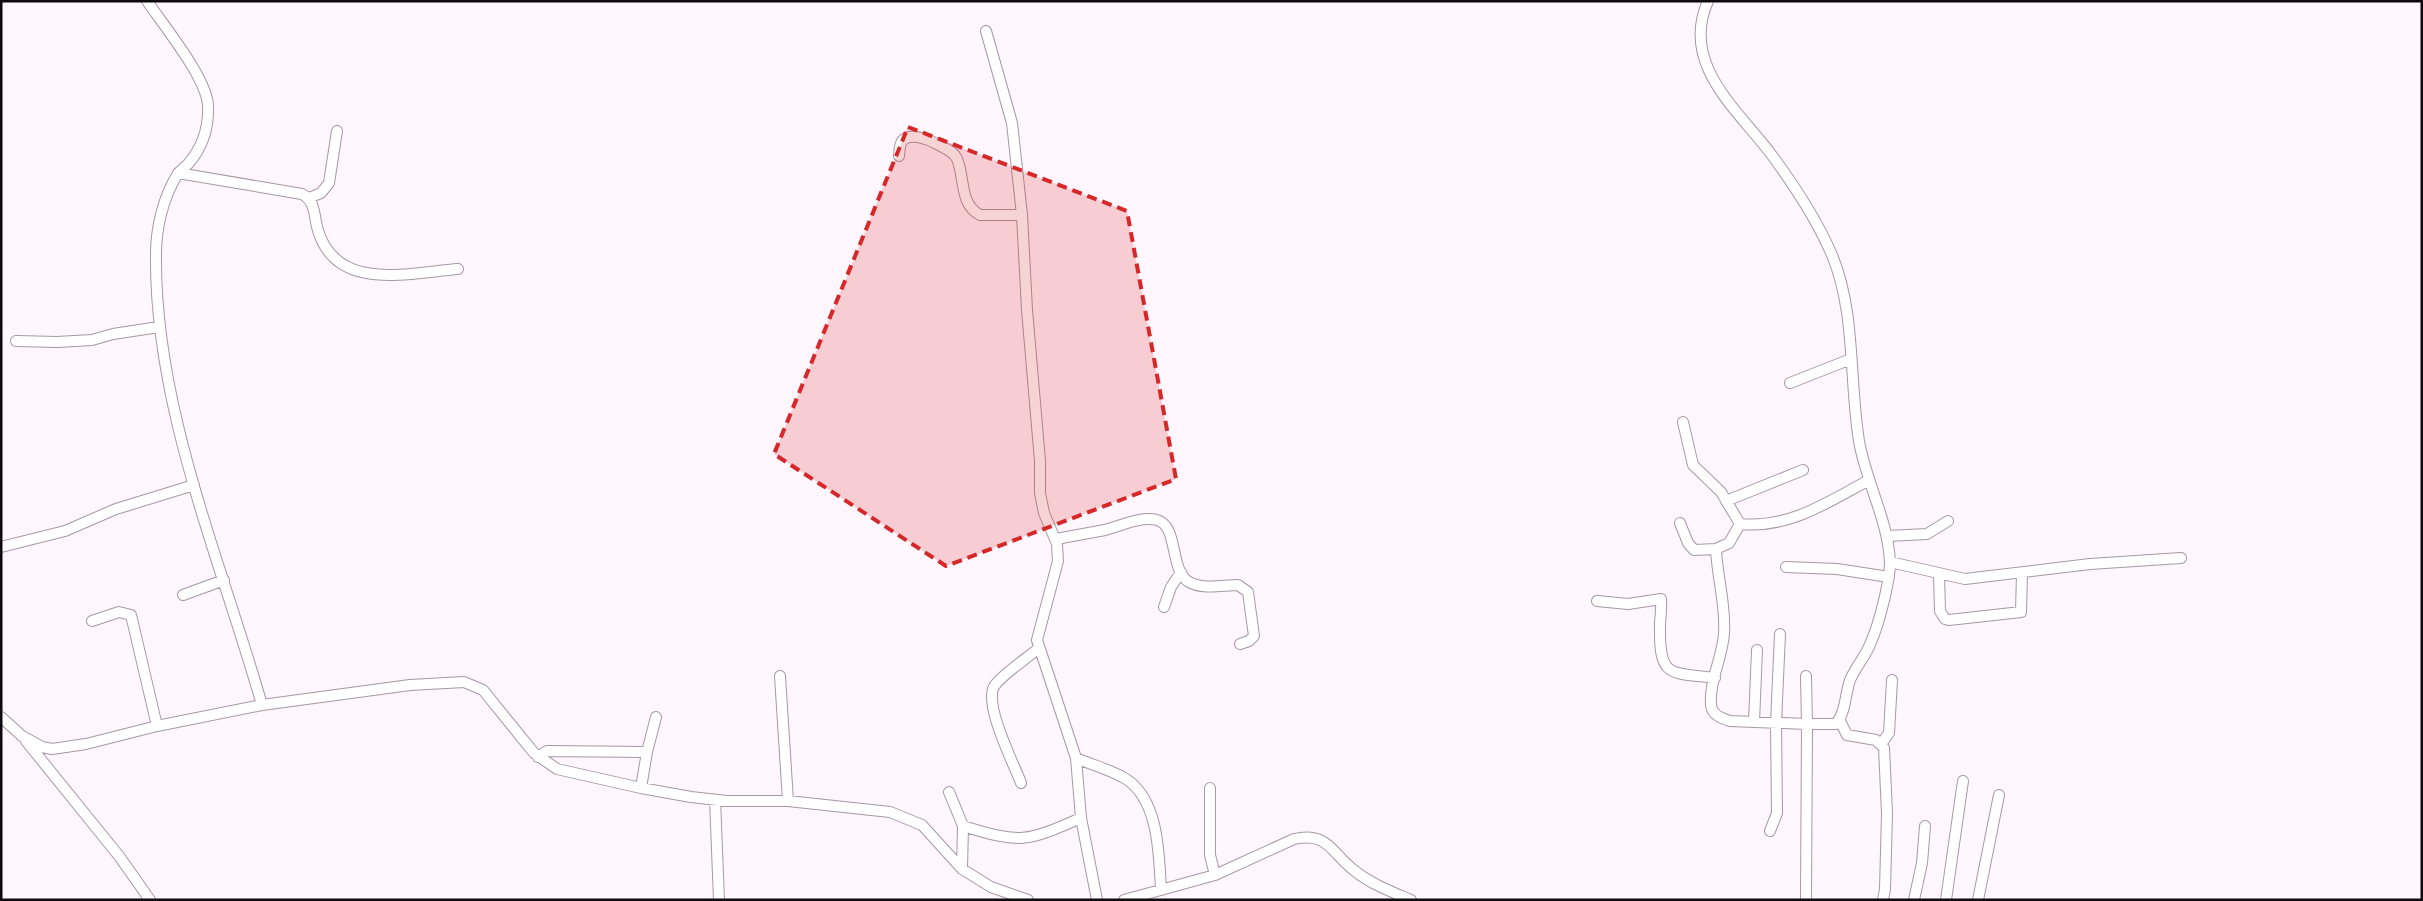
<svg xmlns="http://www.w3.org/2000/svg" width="2423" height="901" font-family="'Exo 2',sans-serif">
<rect width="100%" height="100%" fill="#fff6fe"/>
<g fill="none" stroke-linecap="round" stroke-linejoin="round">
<defs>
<path id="minor" d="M147,1C164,26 206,77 208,105C209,127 202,148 188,164C184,168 180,170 177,175C163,198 156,228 156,254C154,406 221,561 262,705
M1708,1C1680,64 1737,109 1771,154C1794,185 1817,220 1832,255C1856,313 1849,380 1859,441C1866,482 1888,520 1890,562C1890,581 1879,624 1871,642C1866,656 1856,666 1850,680C1845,694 1846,712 1836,724H1807L1806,676
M986,31L1012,123L1022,215L1027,310L1040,461V493L1044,513L1057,544L1058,561L1037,640L1076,758L1081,818L1097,900
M899,156C900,148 899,139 909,137C918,136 927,139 935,143C942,147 954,151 957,159C965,177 959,204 980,215H1022
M178,173L302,194C315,201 314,214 317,227C334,293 407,273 458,269
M309,198L321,193L329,183L337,131
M16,341L57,342L92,340L113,334L159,327
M1790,383L1851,359
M1683,422L1693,465L1721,492L1740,524L1729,543L1716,549C1717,577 1726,604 1724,633C1723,656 1709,681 1711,705C1712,715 1721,718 1730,721L1807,724L1806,900
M1726,501L1803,470
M1680,523L1688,543L1694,550L1716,549
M1740,524C1789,529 1828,502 1869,480
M1887,536L1927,534L1948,521
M1056,539C1072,536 1089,533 1105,530C1120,526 1141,516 1157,520C1179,526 1169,570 1189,582C1203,590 1223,585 1238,585L1248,592L1254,636L1249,641L1240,644
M1,547L65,531L116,509L194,485
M1890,562L1965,579L2090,564L2181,558
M1786,567L1837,569L1889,577
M1939,575L1940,611L1945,619L1949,620L2021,612L2022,573
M183,595L224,580
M1597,601L1628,604L1661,599C1662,608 1660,618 1660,626C1659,679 1670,672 1715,678
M1164,607L1171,587L1181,572
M92,621L119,612L131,615L157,726
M780,676L788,801
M1,717L22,736L42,747L52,749L86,744L157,726L262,705L410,685L464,682L483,690L534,753L557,769L641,788L691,797L727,801H788L890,812L922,825L962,869L991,887L1028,900
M1839,719L1847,735L1876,740L1884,748L1887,813L1885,889L1883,900
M1754,722L1757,650
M26,741L119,856L150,900
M1881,744L1889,733L1892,680
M647,752L656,717
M538,757L547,751L647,752L641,788
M1076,758C1092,765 1112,770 1126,779C1159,800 1159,855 1161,890
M1021,783C1014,764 982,702 995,685C1003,674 1027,658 1039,648
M1210,788V855L1215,875
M949,792L963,826L962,869
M715,800L719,900
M963,826C1021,844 1026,842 1081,818
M1770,831L1777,813L1776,723L1780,634
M1124,900L1215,875L1294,839C1328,831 1332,854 1355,871C1371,884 1392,892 1411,900
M1914,900L1922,863L1925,826
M1946,900L1963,781
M1978,900L1999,795"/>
</defs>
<use href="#minor" stroke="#a698a5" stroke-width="12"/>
<use href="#minor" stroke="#fff" stroke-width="10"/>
</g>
<path fill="#d62828" fill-opacity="0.2" stroke="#d62828" stroke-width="4" stroke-dasharray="10 6" stroke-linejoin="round" d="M908,127L1127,211L1176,479L946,566L774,454Z"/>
<rect width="2423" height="901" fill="none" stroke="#0f0a0f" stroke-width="5"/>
</svg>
